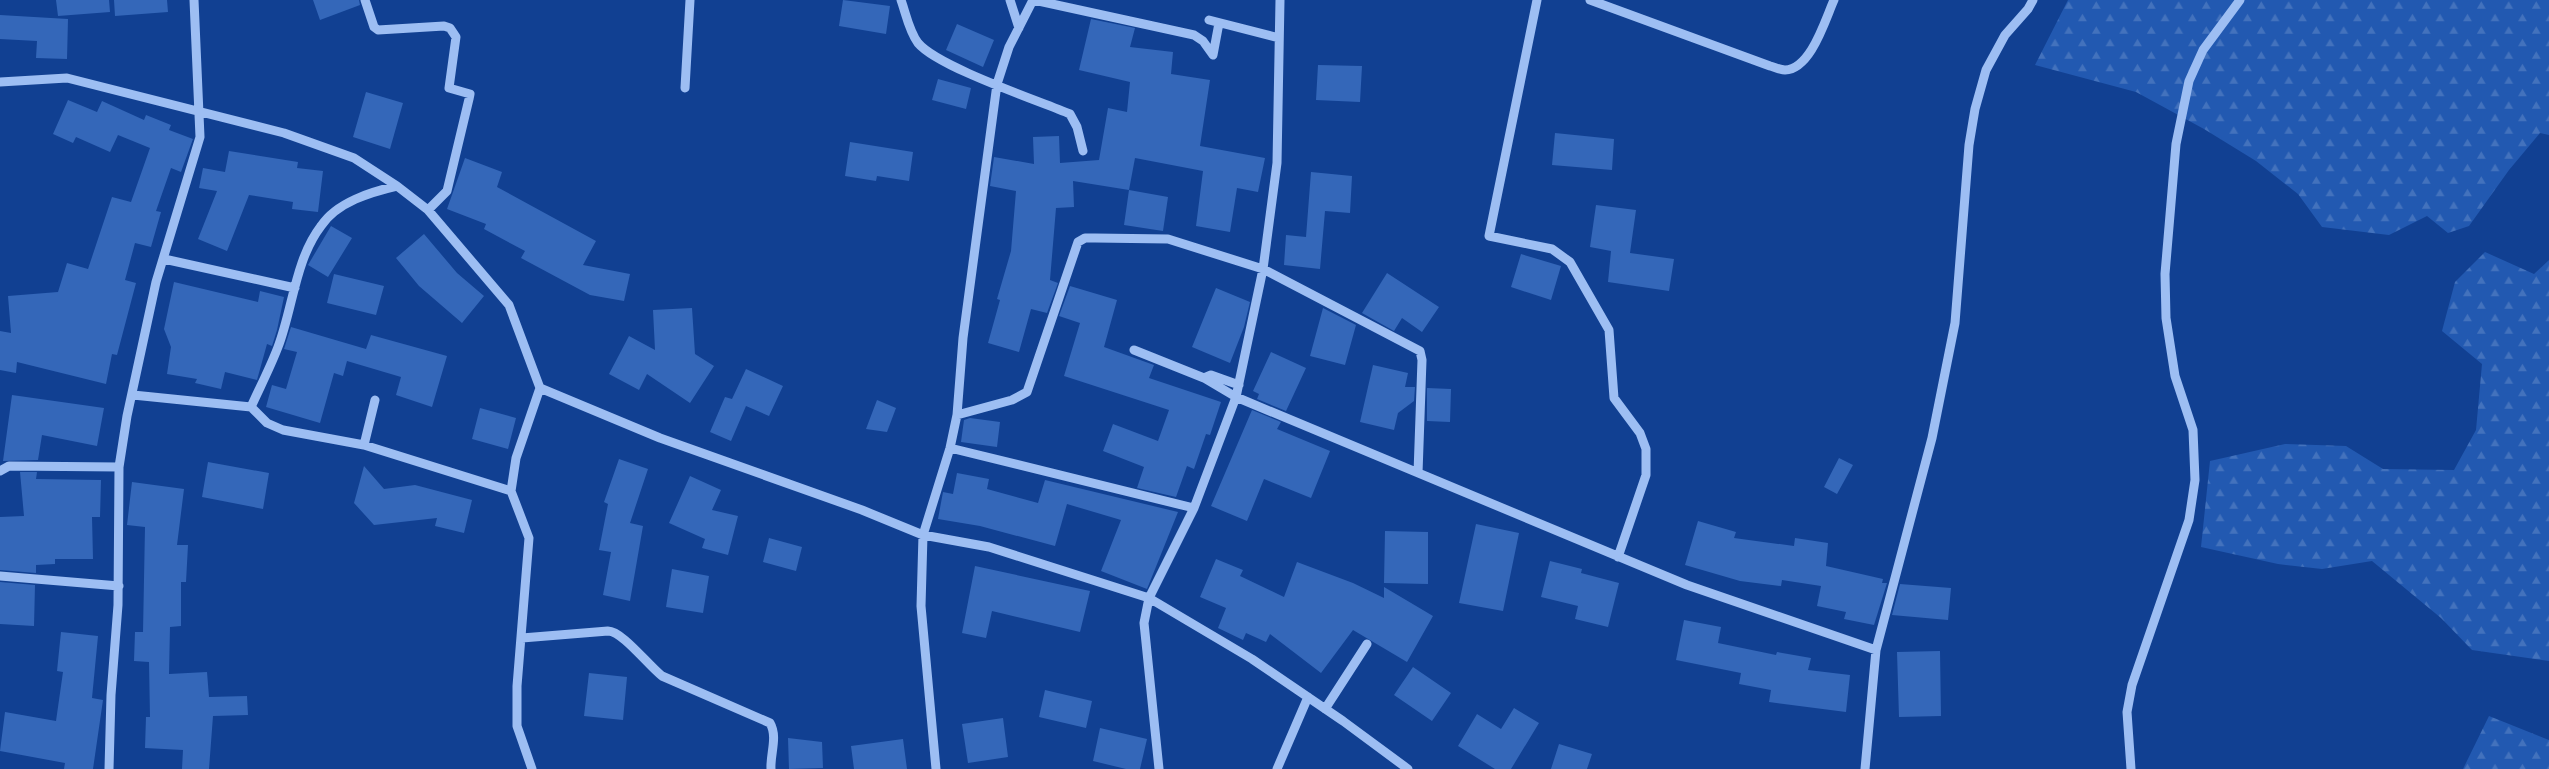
<svg xmlns="http://www.w3.org/2000/svg" width="2549" height="769" font-family="'Space Grotesk',sans-serif">
<defs>
<pattern id="forest-firs" width="22" height="20" patternUnits="userSpaceOnUse" patternTransform="scale(1.25)"><rect width="22" height="20" fill="#2259b1"/><path d="M5 1l3.5 6h-7zM16 11l3.5 6h-7z" fill="#4372bd"/></pattern>
</defs>
<rect width="100%" height="100%" fill="#114092"/>
<path fill="url(#forest-firs)" d="M2068,0H2549V135L2540,133L2509,170L2469,226L2448,233L2427,216L2389,235L2322,227L2298,194L2256,161L2204,129L2136,92L2035,65Z
M2485,252L2534,274L2549,260V661L2472,650L2441,618L2372,561L2322,569L2278,564L2201,547L2210,461L2285,444L2346,446L2383,469L2454,470L2476,430L2482,364L2442,331L2455,282Z
M2489,716L2549,740V769H2463Z"/>
<path fill="#3467b9" d="M56,0H109L110,12L58,16Z
M114,0H167L168,12L115,16Z
M313,0H359L360,5L320,20Z
M843,0L890,6L886,34L839,26Z
M0,15L68,19L67,59L36,58L37,41L0,39Z
M1091,19L1135,28L1130,47L1173,52L1171,74L1210,80L1200,146L1265,158L1258,192L1237,188L1230,232L1196,226L1203,171L1135,158L1129,190L1073,181L1074,207L1056,208L1050,280L1058,283L1047,313L1031,309L1019,352L988,343L1000,300L997,299L1011,251L1016,191L990,186L994,157L1034,164L1033,137L1059,136L1060,163L1099,160L1108,108L1127,112L1130,82L1079,70Z
M957,24L994,40L983,67L946,50Z
M1318,65L1362,66L1360,102L1316,100Z
M938,79L971,88L966,109L932,100Z
M366,92L403,103L390,149L353,137Z
M68,100L97,112L102,101L144,120L146,115L171,125L169,130L193,139L181,172L171,168L156,211L161,212L151,247L135,243L125,280L136,283L117,355L112,354L106,384L17,362L16,373L0,370V331L11,333L8,296L58,292L67,263L88,269L112,197L131,202L150,148L118,135L110,152L76,137L73,143L53,134Z
M1555,133L1614,139L1612,170L1552,165Z
M850,142L913,152L909,181L877,176L876,181L845,176Z
M229,151L298,162L297,168L323,171L318,212L292,209L293,202L249,195L227,251L198,239L217,191L199,188L203,168L225,172Z
M465,158L502,172L497,187L596,241L583,265L630,274L624,301L590,295L521,258L525,251L484,229L486,224L447,209Z
M1311,172L1352,176L1350,213L1325,211L1320,269L1284,265L1286,235L1306,237Z
M1129,190L1168,197L1163,231L1124,225Z
M1596,205L1636,210L1630,253L1674,259L1669,291L1608,282L1611,251L1590,247Z
M331,226L352,238L328,277L308,265Z
M424,234L457,273L484,296L462,323L419,286L396,258Z
M1521,254L1561,266L1551,300L1511,287Z
M1387,273L1439,307L1422,332L1402,318L1394,331L1362,313Z
M334,274L384,286L376,315L327,303Z
M174,282L258,302L260,291L284,297L277,330L272,346L267,344L257,380L225,372L221,389L195,383L197,379L167,374L171,347L164,329Z
M1070,286L1117,300L1104,347L1154,365L1149,378L1221,402L1210,435L1206,434L1194,469L1187,466L1176,497L1137,488L1144,467L1103,451L1113,424L1158,441L1169,410L1064,376L1080,323L1059,316Z
M1216,288L1250,302L1244,327L1230,363L1192,347Z
M692,308L695,354L714,366L690,403L647,374L639,390L609,374L629,336L655,350L653,310Z
M1323,308L1356,325L1345,365L1310,356Z
M291,327L366,349L371,335L447,356L432,407L396,395L401,377L347,361L343,376L334,373L320,423L266,407L272,385L286,389L297,352L284,349Z
M1271,352L1306,368L1286,411L1257,399L1259,394L1253,391Z
M1373,365L1408,373L1405,387H1415L1414,401L1398,413L1394,430L1360,422Z
M746,369L783,386L769,416L746,406L731,441L710,432L725,397L732,399Z
M1427,388L1451,389L1450,422L1427,421Z
M12,395L104,408L97,446L42,435L38,460L3,461Z
M877,400L896,408L887,432L866,429Z
M480,408L516,418L508,449L472,439Z
M1252,410L1281,422L1277,429L1330,451L1311,498L1264,479L1247,521L1211,506Z
M970,418L1000,422L997,447L961,442L964,420Z
M1839,458L1853,465L1837,494L1824,487Z
M619,459L648,469L630,523L643,526L630,601L603,595L611,552L599,550L608,504L604,502Z
M208,462L269,473L263,509L202,497Z
M364,466L384,489L415,485L472,500L464,533L435,526L437,518L374,525L354,503Z
M20,472H37L36,479L101,480L100,517H92L93,559H55V564L36,565V573L0,570V517L24,516Z
M957,473L989,479L987,489L1038,503L1045,480L1178,512L1147,589L1101,571L1121,520L1067,504L1055,546L980,526L938,519L943,492L953,494Z
M690,476L721,490L712,510L738,516L728,555L702,548L705,539L669,523Z
M132,482L184,489L177,545H188L186,582H181V626L170,627L169,674L207,672L209,697L247,696L248,715L213,716L209,769H182L183,750L145,748L146,717H150L149,662L134,661L135,632H143L145,527L127,525Z
M1698,521L1736,532L1734,538L1794,546L1795,538L1828,543L1826,566L1883,579L1882,583H1887L1874,625L1844,619L1846,612L1817,606L1821,586L1782,580L1781,586L1740,581L1685,565Z
M1476,524L1519,533L1503,611L1459,603Z
M1385,531L1428,532V584L1384,583Z
M769,538L802,547L796,571L763,562Z
M1216,559L1243,570L1240,576L1284,597L1297,562L1353,583L1384,598V587L1433,616L1407,662L1353,630L1321,673L1270,634L1266,642L1246,633L1243,640L1218,628L1226,608L1200,597Z
M1550,561L1582,569L1581,573L1619,583L1608,627L1575,619L1578,606L1541,597Z
M975,566L1090,591L1080,632L992,611L986,638L962,633Z
M672,569L709,576L703,613L666,607Z
M0,582L35,585L34,626L0,624Z
M1900,584L1951,588L1948,620L1892,615Z
M1684,620L1721,627L1718,643L1776,655L1777,652L1811,658L1808,670L1850,675L1846,712L1769,702L1771,690L1739,684L1741,673L1676,660Z
M61,632L98,636L92,698L103,700L93,769H64L65,763L0,751L5,712L56,721L63,672L57,671Z
M1940,651L1941,716L1899,717L1897,652Z
M1413,667L1451,693L1432,721L1394,695Z
M589,673L627,677L623,720L584,716Z
M1045,690L1092,701L1086,728L1039,717Z
M1514,708L1539,723L1511,769H1495L1458,746L1477,714L1501,729Z
M1003,718L1008,757L968,763L962,724Z
M1100,728L1147,739L1140,769H1126L1093,761Z
M788,738L822,742L823,768L789,769Z
M903,739L907,769H854L851,746Z
M1559,744L1592,754L1587,769H1551Z"/>
<g fill="none" stroke-linecap="round" stroke-linejoin="round">
<path stroke="#9dbef3" stroke-width="9" d="M365,0L374,27L378,30L444,26L450,28L456,37L449,88L470,94L469,99L447,191L428,210
M901,0C906,14 909,31 918,43C938,67 1037,100 1070,114L1077,127L1083,151
M1010,0L1019,28
M1034,0L1194,35L1203,41L1213,55
M1537,0L1489,236L1552,249L1570,262L1609,330L1614,398L1640,433L1646,449V475L1618,557
M1590,0L1770,66C1774,67 1781,70 1785,70C1811,69 1825,20 1834,0
M1209,20L1279,38
M1213,55L1219,23
M0,82L67,78L284,133L354,158L397,186L428,210L509,305L540,388L660,438L862,510L923,535L989,547L1149,598L1252,659L1343,721L1408,769
M685,88L690,0
M164,259L295,288
M1134,350L1204,378L1236,397L1687,585L1876,650
M1204,378L1211,375L1239,385
M133,395L251,407L267,423L283,430L364,445L511,491L529,538L517,686V726L532,769
M251,407C260,387 270,368 278,347C293,308 295,260 321,226C337,202 371,192 397,186
M957,415L1012,400L1027,392L1078,242L1085,238H1095L1168,239L1263,269L1420,351L1422,360L1418,473
M364,445L375,400
M950,448L1194,508
M0,471L9,466L119,467
M511,491L516,458L540,388
M0,576L119,586
M522,638L608,631C622,631 648,665 662,676L770,723C778,737 770,754 771,769
M1325,709L1367,644
M109,769L111,695L118,605L119,467L127,416L156,282L200,137L194,0
M936,769L921,606L923,535L950,448L957,415L963,338L997,84L1009,47L1033,0
M1159,769L1144,623L1149,598L1194,508L1236,397L1263,269L1277,163L1280,0
M1277,769L1308,697
M1865,769L1876,650L1932,438L1955,323L1969,145L1975,109L1986,70L2005,35L2028,9L2033,0
M2131,769L2127,712L2132,685L2189,520L2195,480L2193,430L2175,376L2166,318L2165,274L2176,144L2189,81L2203,50L2240,0"/>
</g>
</svg>
